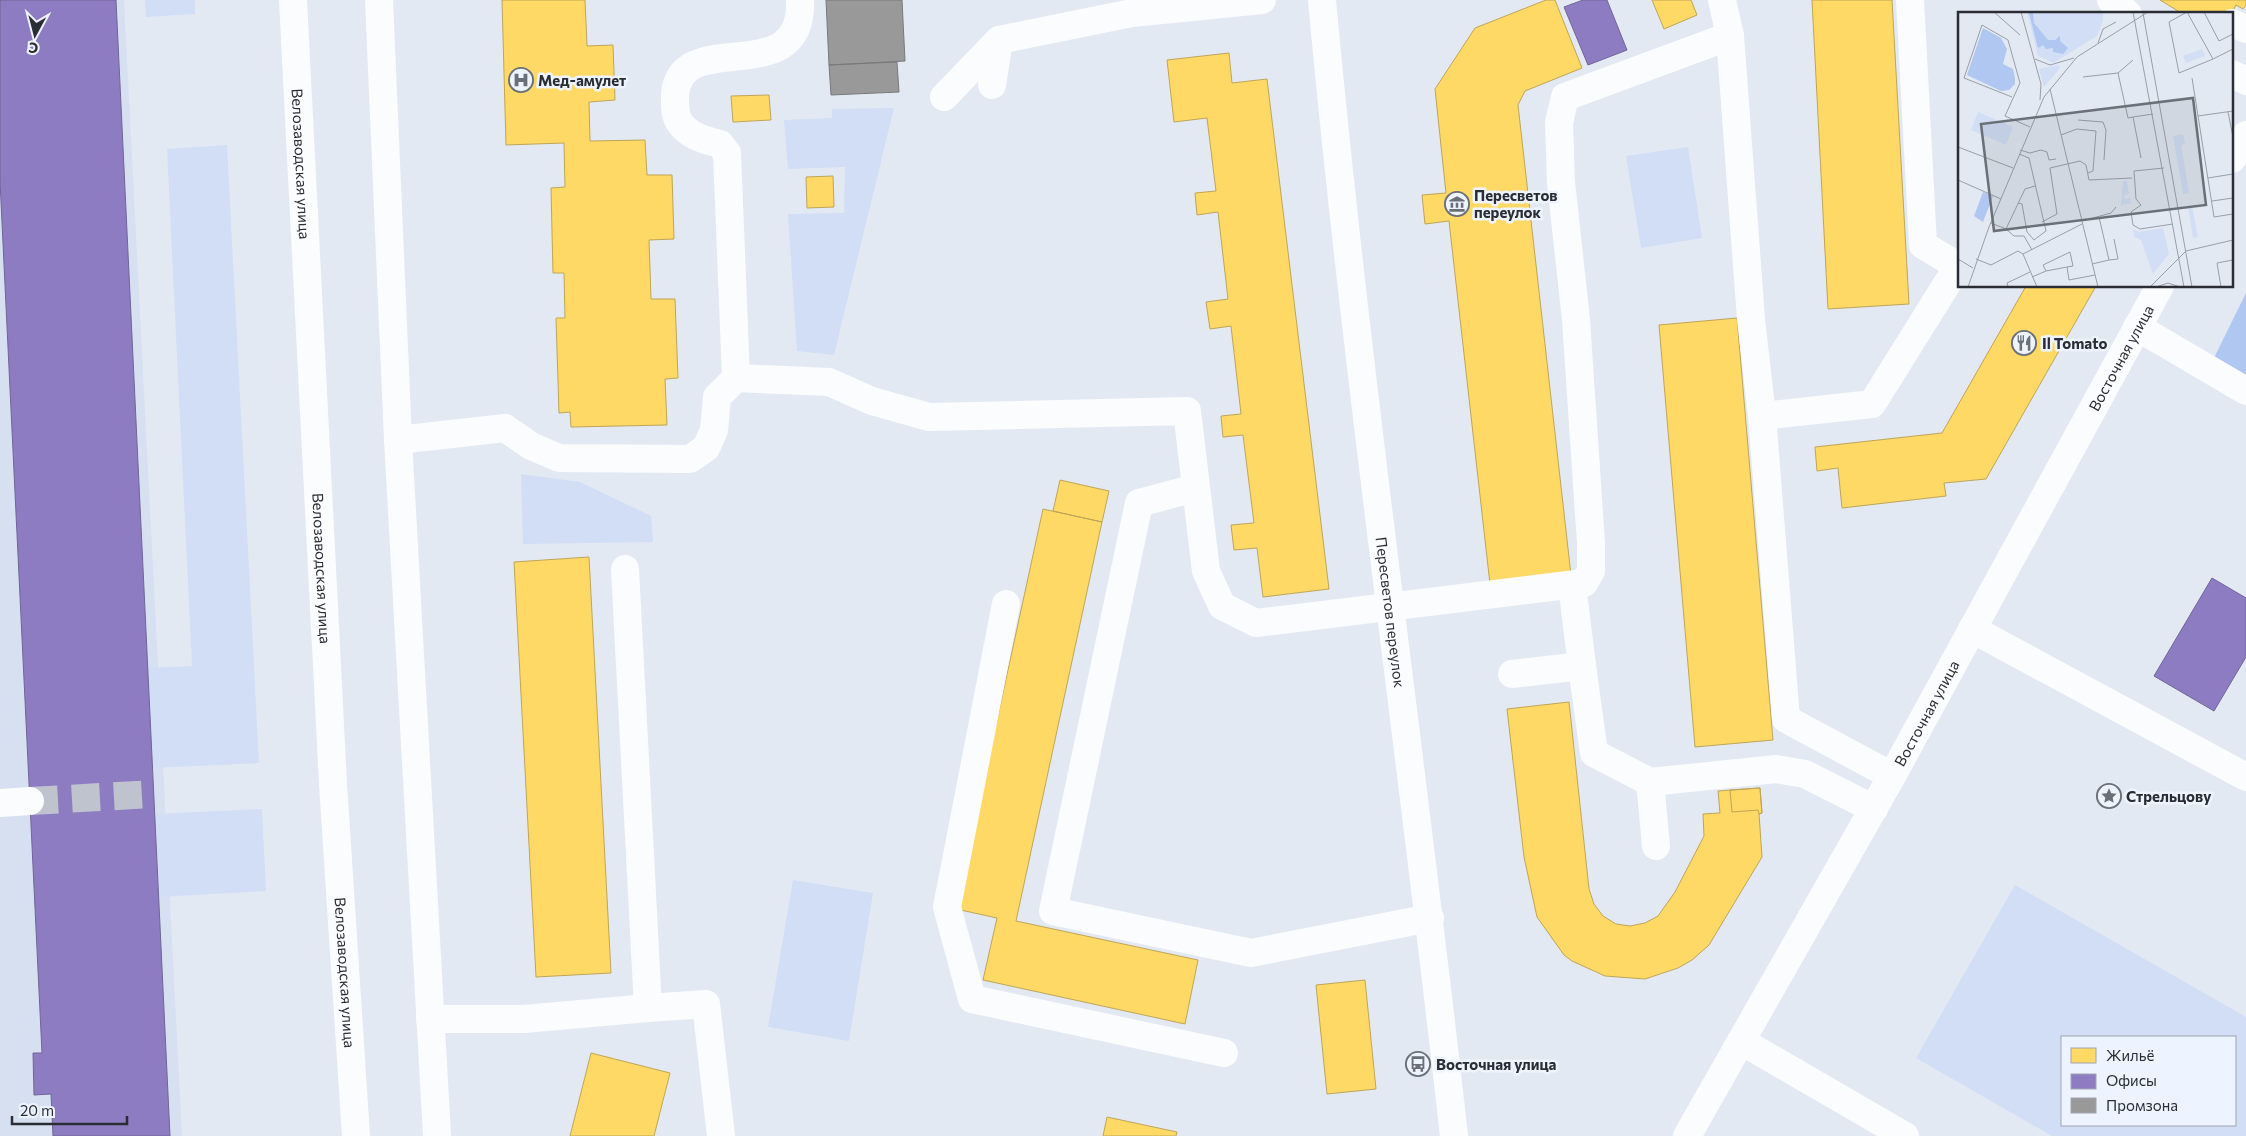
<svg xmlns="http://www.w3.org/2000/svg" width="2246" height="1136" font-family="Commissioner,sans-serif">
<rect width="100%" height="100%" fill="#e3e9f3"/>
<path fill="#d6e0f1" d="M0,0H124L182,1136H0Z"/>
<path fill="#d1def6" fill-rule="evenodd" d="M145,0H195V14L146,17Z
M894,108L834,355L797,351L788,214L844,213L845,167L788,169L784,120L832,118V109Z
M227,145L259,763L152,768L148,668L192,666L167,149Z
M1688,147L1702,238L1641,248L1626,156Z
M521,474L580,482L651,516L653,542L523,544Z
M262,809L266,891L159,897L155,814Z
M793,880L873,893L849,1041L768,1027Z
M2015,885L2246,1017V1136H2052L1916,1058ZM2062,1037H2235V1125H2062Z"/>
<path fill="#afc7f1" d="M2246,293V381L2212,362Z"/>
<path fill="#ffd966" stroke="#bfa557" d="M502,0H585L587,46L613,45L615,100L589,102L590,141L645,140L647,175H672L674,239L649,240L651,299H675L678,378L665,379L667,425L571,427L570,412L559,413L556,318H565L564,273H553L551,188L565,187L564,143L506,145Z
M1546,0H1555L1582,68L1525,91L1518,105L1571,575L1490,584L1449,221L1425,224L1422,195L1446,193L1435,89L1475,28Z
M1652,0H1691L1697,15L1664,29Z
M1812,0H1892L1909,304L1828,309Z
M2160,0H2246V5L2243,9L2236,5L2231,14H2183Z
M1229,53L1232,83L1267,79L1329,589L1263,597L1257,548L1234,550L1231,525L1254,523L1243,435L1223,437L1221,416L1241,414L1231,326L1210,329L1206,302L1228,299L1218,212L1197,215L1195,193L1216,191L1207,118L1174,122L1167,60Z
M769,95L771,120L733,122L731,96Z
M833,176L834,207L807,208L806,177Z
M2026,286H2096L1986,479L1944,483L1946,496L1842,508L1838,468L1817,471L1815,447L1942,433Z
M1737,318L1773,740L1695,747L1659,325Z
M1060,480L1109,491L1102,522L1053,511Z
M1043,509L1102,522L1016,921L1198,960L1185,1024L983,980L997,918L956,909Z
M589,557L611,973L536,977L514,562Z
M1569,702L1589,889L1594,904L1603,916L1616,924L1630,926L1645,923L1658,916L1675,892L1704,836L1703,814L1720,813L1718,791L1760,788L1762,813L1759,814L1762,857L1709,945L1692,960L1678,968L1645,979L1605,976L1572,961L1564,955L1537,917L1524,857L1507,709Z
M1760,788L1762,813L1759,814L1758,810L1732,812L1730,790Z
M1365,980L1376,1089L1327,1094L1316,985Z
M591,1053L670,1073L654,1136H570Z
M1107,1117L1177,1132L1176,1136H1103Z"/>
<path fill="#8e7cc3" stroke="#706498" d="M0,0H116L170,1136H53L51,1094L34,1095L33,1053H42L0,181Z
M1583,0H1607L1627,50L1588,65L1564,7Z
M2212,578L2246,598V657L2214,711L2154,676Z"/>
<path fill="#999" stroke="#78797b" d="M826,0H902L905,61L829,65Z
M897,62L899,92L831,95L829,65Z"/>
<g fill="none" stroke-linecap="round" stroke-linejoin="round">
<path stroke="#bec3cd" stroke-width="28" stroke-dasharray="28 14" stroke-linecap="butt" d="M30,801L153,794"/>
<g stroke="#fbfcfd" stroke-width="28">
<path id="s1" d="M1322,0C1357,380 1412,757 1454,1136"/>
<path d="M1722,0L1730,36L1751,319L1762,416L1786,719L1892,776"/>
<path d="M1910,0L1923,245L1958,266"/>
<path d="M2111,0L2128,14"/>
<path d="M2232,23L2246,29"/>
<path d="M2232,74L2246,81"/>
<path d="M992,85L999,40"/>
<path d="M944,97L999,40L1132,13L1262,0"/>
<path d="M2137,327L2246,391"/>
<path d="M736,378L829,382L872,401L929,417L1187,411L1206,571L1222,606L1256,623L1584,583L1591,571V543L1576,320L1561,182L1559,123L1565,97L1730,36"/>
<path d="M1762,416L1872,404L1960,263"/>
<path d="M398,440L505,428L531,446L559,458L690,459L706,448L714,430L717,397L736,378L727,153C725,151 722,146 720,144C717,143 712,142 709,141C698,138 687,133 680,123C674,115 675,104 675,94C681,25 804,93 800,0"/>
<path d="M1195,488L1139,503L1053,911L1251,953L1430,918"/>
<path d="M1572,585L1582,666"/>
<path d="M1006,604L947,907L972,999L1224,1053"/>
<path d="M1972,629L2246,777"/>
<path d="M1512,674L1582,666L1594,753L1650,782L1776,769L1805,774L1874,809"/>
<path d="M1650,782L1656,846"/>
<path d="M0,803L30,801"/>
<path d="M648,1008L706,1004L721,1136"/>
<path d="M430,1019H524L648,1008L625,569"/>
<path d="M1741,1041L1905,1136"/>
</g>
<g stroke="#fbfcfd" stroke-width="28">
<path id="s2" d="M293,0L333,784L356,1136"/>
<path d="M379,0L398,440L437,1136"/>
<path d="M2232,159L2246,135"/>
<path id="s3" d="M1687,1136L1892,776L2160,286"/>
</g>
</g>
<defs>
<symbol id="hospital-ring" viewBox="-11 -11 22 22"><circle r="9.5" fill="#eef4ff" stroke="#6b6f77" stroke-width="1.5"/><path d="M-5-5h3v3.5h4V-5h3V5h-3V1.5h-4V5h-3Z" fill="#6b6f77"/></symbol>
<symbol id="museum-ring" viewBox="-11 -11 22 22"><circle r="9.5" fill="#eef4ff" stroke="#6b6f77" stroke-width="1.5"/><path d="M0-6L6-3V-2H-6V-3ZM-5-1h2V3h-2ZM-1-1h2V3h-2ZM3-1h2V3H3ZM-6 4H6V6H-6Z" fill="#6b6f77"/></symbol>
<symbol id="restaurant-ring" viewBox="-11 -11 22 22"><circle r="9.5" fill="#eef4ff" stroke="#6b6f77" stroke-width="1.5"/><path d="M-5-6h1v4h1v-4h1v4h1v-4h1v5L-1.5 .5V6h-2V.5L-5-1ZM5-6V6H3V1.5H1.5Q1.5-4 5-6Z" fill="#6b6f77"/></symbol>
<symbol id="sight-ring" viewBox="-11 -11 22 22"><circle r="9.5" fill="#eef4ff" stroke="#6b6f77" stroke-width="1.5"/><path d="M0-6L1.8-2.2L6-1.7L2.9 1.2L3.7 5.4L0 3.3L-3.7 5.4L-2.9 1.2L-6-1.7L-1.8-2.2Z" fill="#6b6f77"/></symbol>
<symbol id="bus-ring" viewBox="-11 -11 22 22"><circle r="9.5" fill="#eef4ff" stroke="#6b6f77" stroke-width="1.5"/><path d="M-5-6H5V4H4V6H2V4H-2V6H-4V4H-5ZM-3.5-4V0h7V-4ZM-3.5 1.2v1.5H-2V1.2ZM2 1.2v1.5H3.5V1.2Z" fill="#6b6f77"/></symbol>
</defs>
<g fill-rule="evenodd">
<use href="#hospital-ring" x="507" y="66" width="28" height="28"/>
<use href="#museum-ring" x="1443" y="190" width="28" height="28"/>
<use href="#restaurant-ring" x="2010" y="329" width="28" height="28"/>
<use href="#sight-ring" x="2095" y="782" width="28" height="28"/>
<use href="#bus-ring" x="1404" y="1050" width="28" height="28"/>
</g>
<g text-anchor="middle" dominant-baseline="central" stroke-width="5" stroke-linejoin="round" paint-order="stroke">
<g font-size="15" font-weight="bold" fill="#2a2d34" stroke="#eef4ff" text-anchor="start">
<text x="538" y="80">Мед-амулет</text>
<text x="1474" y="195">Пересветов<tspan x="1474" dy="17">переулок</tspan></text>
<text x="2042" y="343">Il Tomato</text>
<text x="2126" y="796">Стрельцову</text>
<text x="1436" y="1064">Восточная улица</text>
</g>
<g font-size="15" fill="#2a2d34" stroke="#eef4ff">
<text stroke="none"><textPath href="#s2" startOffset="164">Велозаводская улица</textPath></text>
<text stroke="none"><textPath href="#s3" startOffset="891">Восточная улица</textPath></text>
<text stroke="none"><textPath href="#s2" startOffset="569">Велозаводская улица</textPath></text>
<text stroke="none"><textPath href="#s1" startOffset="616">Пересветов переулок</textPath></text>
<text stroke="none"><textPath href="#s3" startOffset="486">Восточная улица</textPath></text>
<text stroke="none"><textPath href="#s2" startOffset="974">Велозаводская улица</textPath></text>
</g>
</g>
<g transform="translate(1958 12)">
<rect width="275" height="275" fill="#e3e9f3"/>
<path d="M69,0H145V8L139,24L95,51L80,44ZM244,37L247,44L228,51L225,44ZM100,53L102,56L86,75L81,57ZM20,100L55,115L48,133L13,118ZM225,122L227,132L223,133L231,181L225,182L215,124ZM165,169H169L171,182L166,183L167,187L172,186L173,191L163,193ZM234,193L240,225L235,226L230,194ZM205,216L211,242L195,262L183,228L176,225L175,217L181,220Z" fill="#d1def6"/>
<path d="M75,0L76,11L90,28H97L102,24V29L110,36L105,42L95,40V36L88,37L85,33L80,36L71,1ZM25,16L43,26L49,37L45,52L55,57L57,66V72L51,78L43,79L9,63ZM25,180L35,184L25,210L16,204Z" fill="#afc7f1"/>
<path fill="none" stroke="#999ea7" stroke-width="1" d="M36,0L62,23M63,0L83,72L82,88M175,0L226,275M229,0L211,10L221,61L255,47M229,0L255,47L275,37M246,0L261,29L275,22M185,1L234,275M140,31L145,17L158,10M77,47L92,53L116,46M175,48L160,61L170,106L175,105M125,65L160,61M234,66L256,205L275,202M92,77L140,275M54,85L6,66L24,13L50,28L62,71L47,104L72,115M270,100L275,125M240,104L275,99M120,108L145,110L148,118L146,148M103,123L119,117L138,119L135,159L130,161M0,135L55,156M62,138L72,141L83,138L89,140L91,148L98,147M183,146L175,105L195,102M206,156L176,159L178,187L183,193L173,200L175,213L182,217L215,212M250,166L275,162M0,168L43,187M254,189L275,186M60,191L64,192L69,220L76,228L88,219L71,146L61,142M124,209L153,201L158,195M84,210L99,202L92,156L122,149L128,153L131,168L174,166M33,211L48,217L56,224H66L74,238M48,217L67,177L77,174M65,242L79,275M0,247L15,256M18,247L33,253L60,239L65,242L124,212M151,248L160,247L156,227M134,252L151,248L141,205M88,259L109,255M74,265L88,259L85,253L112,240L115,254L109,255L111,268L137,263M10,275L31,215L86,85L119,45L190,0M50,275L49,271L72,260M192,275L228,239L275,228M198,275L210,271L222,275M263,275L259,251L275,248"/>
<path fill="#6b6f77" fill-opacity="0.15" stroke="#6b6f77" stroke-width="2.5" d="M235,86L248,193L36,219L23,112Z"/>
<rect width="275" height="275" fill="none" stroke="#2a2d34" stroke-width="2.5"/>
</g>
<rect x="2061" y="1036" width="175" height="90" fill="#eef4ff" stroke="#a0a4ae"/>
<rect x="2071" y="1048" width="25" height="15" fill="#ffd966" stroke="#a0a4ae"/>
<text x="2106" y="1061" font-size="15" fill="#2a2d34">Жильё</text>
<rect x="2071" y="1074" width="25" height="15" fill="#8e7cc3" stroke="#a0a4ae"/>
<text x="2106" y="1086" font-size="15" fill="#2a2d34">Офисы</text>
<rect x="2071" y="1098" width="25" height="15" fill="#999999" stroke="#a0a4ae"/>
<text x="2106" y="1111" font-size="15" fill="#2a2d34">Промзона</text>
<g transform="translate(35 35) rotate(187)" stroke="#eef4ff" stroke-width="4" paint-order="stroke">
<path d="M0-4L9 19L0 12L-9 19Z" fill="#2a2d34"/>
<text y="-8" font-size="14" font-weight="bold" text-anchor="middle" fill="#2a2d34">С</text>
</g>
<path d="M12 1116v8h115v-8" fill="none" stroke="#2a2d34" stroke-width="2.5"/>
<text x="20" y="1116" font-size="15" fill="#2a2d34" stroke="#eef4ff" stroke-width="4" paint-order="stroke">20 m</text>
</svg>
